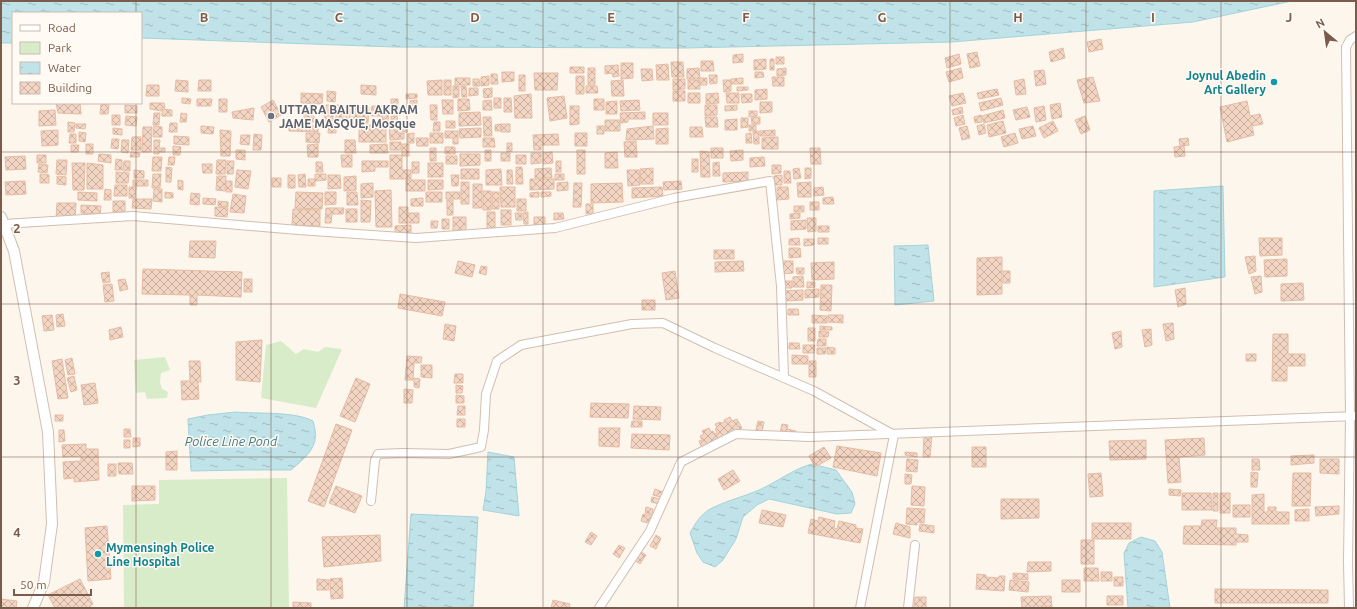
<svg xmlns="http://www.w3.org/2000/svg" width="1357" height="609" font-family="Ubuntu,sans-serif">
<defs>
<pattern id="water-ripples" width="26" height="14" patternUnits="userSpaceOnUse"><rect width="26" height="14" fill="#bfe3e8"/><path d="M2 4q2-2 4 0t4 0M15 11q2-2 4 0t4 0" fill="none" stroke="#a0bbbe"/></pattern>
<pattern id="building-cross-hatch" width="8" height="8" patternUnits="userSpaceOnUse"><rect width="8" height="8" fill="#f3d5c3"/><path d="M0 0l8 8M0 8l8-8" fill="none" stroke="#cab0a1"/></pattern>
</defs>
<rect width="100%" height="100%" fill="#fdf6ec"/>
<path fill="#d8ecc9" d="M281,341L296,354L304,349L318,352L325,347L342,349L316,408L261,398L266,345Z
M165,357L170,370L161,373L160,382L162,389L168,392L167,398L147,399L145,392L136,393L134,360Z
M287,478L289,608H124L123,505L159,504V480Z"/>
<path fill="url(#water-ripples)" stroke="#a5d3da" d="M1,1H1292L1193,22L952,42L686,48L395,47L141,38V13H13V43H1Z
M1223,186L1225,277L1154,287V191Z
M928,245L934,301L895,305L894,246Z
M235,412C256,414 295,411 313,421C321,446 308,455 291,470H246L191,471L188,419L208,415Z
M488,452L514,457L519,516L483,510L486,491Z
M812,464L836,470L852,492L855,504L851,513L837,514L769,499L757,505L743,517L736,539L723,560L715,567L703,562L697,553L690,533C695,524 700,515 710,509C725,501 743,497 759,490C777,482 793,469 812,464Z
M411,514L478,517L473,608H404Z
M1141,537L1155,541L1162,552L1170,608H1128L1124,553L1129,543Z"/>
<path fill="url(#building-cross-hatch)" stroke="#e6bba3" d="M1101,39L1103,49L1089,52L1087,42Z
M1063,48L1065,58L1051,62L1049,52Z
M977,52L980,66L970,68L967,54Z
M743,54V62L733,63V55Z
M959,54L961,64L947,68L945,58Z
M776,57H784V64H776Z
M766,59V69L754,70V60Z
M770,59H774V70H770Z
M701,61H713L714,71H701Z
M671,62H683L684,77H672Z
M621,63H633V78L621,79Z
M668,64L669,80H657L656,65Z
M618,65L619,76L613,77L612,73L605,74V66Z
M570,67H584V73H570Z
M588,68H595V85H588Z
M699,68L700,79H687V69Z
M786,68V75L777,76V69Z
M961,68L963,78L949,82L946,72Z
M641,69H652L653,80L642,81Z
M1044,70L1046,84L1036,86L1034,71Z
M502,72H514V81L502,82Z
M755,72H763L764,77L755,78Z
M534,73H558L557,90H535Z
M491,74H497L498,84H491Z
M519,75H525V91H519Z
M709,75H717V83L710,84Z
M489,76V85L481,86V77Z
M576,76H584V94H576Z
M772,77H784V86H773Z
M1093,77L1100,101L1084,103L1077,80Z
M455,78H470V85H455Z
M700,78H707V85H700Z
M743,78V84H731V79Z
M473,79H479L480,86H473Z
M673,79H685V89L673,90Z
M1024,79L1026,94L1016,95L1014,81Z
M176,80L188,81V92L175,91Z
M199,80H211V91H198Z
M442,80V95H428L427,81Z
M444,80H451V95H444Z
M623,80L624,96H612L611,81Z
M688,80H699L700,89H688Z
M723,80H731V91L724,92Z
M147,85H159V96H146Z
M361,85L376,86V95L361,94Z
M453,86H459V97L453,98Z
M461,86H466L467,97H462Z
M586,86H597L598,93H586Z
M737,87H748V90L737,91Z
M469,88H478V95L469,96Z
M492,88V97L484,98L483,89Z
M767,89V99L755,100V90Z
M997,89L999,95L979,99L977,93Z
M327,91L336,92L335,102L327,101Z
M673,91H685V101H673Z
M301,93L323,94L322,104L301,103Z
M688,93H700V103H688Z
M718,93L719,103L706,104V94Z
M726,93H739V103H727Z
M963,93L966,103L952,106L949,96Z
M406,94H417V98L406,99Z
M531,94L532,118H515L514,96Z
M741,94H752V102L742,103Z
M564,96L567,118L550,121L547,98Z
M182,98L191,99L190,104L182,103Z
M494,98H501V108H494Z
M504,98H511L512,112H504Z
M1001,98L1003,105L981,111L979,103Z
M197,99H212L211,106H197Z
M219,99H227V112H219Z
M391,99H398V106H391Z
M458,99H469L470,110L458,111Z
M594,99H604V110H594Z
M273,100L281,115L269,122L261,107Z
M417,100V113H411L410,101Z
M442,100H453V114H443Z
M491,100L492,110H483V101Z
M639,100L640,110L621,111L620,101Z
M617,101V114H606V102Z
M1247,101L1250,116L1260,114L1263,124L1252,126L1254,135L1227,142L1220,107Z
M760,102H772V112L760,113Z
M56,103H80L81,114L58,113Z
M150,103H164L165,108H161V111L150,109Z
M1060,103L1062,117L1052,119L1050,105Z
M101,104H109L108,114H100Z
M125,105L137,106V113H125Z
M326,105H339V112L326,111Z
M430,105H437V120H431Z
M705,105H717V115L705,116Z
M737,105V110L725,111V106Z
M350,106L359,107V120H349Z
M372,106L389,107L388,123L382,122V116H371Z
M570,106H579V124L570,125Z
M1044,106L1046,120L1036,122L1034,108Z
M360,107H369L368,123H360Z
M962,107L963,113L953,115L952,110Z
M1027,107L1030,117L1016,120L1013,110Z
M254,108L253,120L233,118L232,112Z
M308,108L317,121L308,123L302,113Z
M391,108H400V115H391Z
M162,109L172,110V116H162Z
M55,110L56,125L39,126V111Z
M1003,110L1005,118L984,123L982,116Z
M749,111H757V116L749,117Z
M325,112H333V123L324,122Z
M480,112L481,125L459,126V113Z
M645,112V119H628V122L621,123L620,113Z
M154,113H160L159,125H153Z
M181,113L187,114L186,122H180Z
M336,113H347V122H336Z
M653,113H668V125H653Z
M112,115H120V125H112Z
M963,115L965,124L956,126L954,118Z
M981,115L982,122L975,123L974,117Z
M126,116L137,117L136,126L125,125Z
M391,116H397L398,123H391Z
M1085,116L1090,130L1081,134L1075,120Z
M483,117H491L492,136H484Z
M705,117H717L718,127H706Z
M760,117V124H752L751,118Z
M741,118H748V127L741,128Z
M737,119V130H725V120Z
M605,120H620V131H605Z
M446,121H455V128H446Z
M1003,121L1006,133L989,137L987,125Z
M1053,121L1058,131L1044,138L1039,128Z
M68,122L75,123L74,132H68Z
M434,122H440V131H433Z
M170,123H177V132H169Z
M407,123V132H397V134L404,133V139L390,140L389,124Z
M76,124H86L85,129L76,128Z
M329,124H336V133H328Z
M501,124H510V132H501Z
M501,124V131H495V125Z
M984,124L986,133L979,135L977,126Z
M289,125L318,126V132L289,131Z
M359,125H386V142H359Z
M749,125H756V131H749Z
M154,126L162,127V137H153Z
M201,126L214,127L213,134L201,133Z
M597,126H604V134H597Z
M653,126L654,139L626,140L627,129Z
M967,126L970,138L962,140L959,128Z
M1033,126L1036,136L1022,139L1019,129Z
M143,127H152L151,152H142Z
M690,127H702L703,137H690Z
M113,128L122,129V135L113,134Z
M481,128V137L460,138L459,129Z
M668,128V144H656V129Z
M58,130V145L42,146L41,131Z
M220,130L231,131L230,156H221Z
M775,130V136H760V131Z
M445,131H458V144H453V138H445Z
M759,131V144H754L753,132Z
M79,132L86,133L85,142L79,141Z
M306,133H320L319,143L306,142Z
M414,133V143H408V134Z
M430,133H443V143H430Z
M575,133H587V146H575Z
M751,133L752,143H746V134Z
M1015,133L1018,143L1004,147L1001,137Z
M70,134H76V143H69Z
M254,134L262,135L261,150H253Z
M558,134L559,145H541V150H534L533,135Z
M241,135H250L249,145L240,144Z
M174,136L189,137V145L174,144Z
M132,137H141V150H131Z
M778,137V149H762V138Z
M416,138H428V146H417Z
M483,138H494L495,147H483Z
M1188,138L1189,145L1180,146L1179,139Z
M112,139H119L118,149L111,148Z
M122,140H129L128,153L121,152Z
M154,140H160L159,148H165V152H159V154H154Z
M345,140H355L356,153H345Z
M636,141L637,157H625L624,142Z
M390,142H401V150H390Z
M507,143H512V151L507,152Z
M86,144H93V154H86Z
M318,144V157H308L307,145Z
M387,144L388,153H370V145Z
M402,144H409V156H402Z
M71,145H79L78,152H71Z
M173,146L181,147L180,155H173Z
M1184,146L1185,156L1175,157L1174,147Z
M445,147H455V154H445Z
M430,148H436V161H430Z
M711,148H723V158H711Z
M810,148H820L821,164H811Z
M236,150H245V160L236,159Z
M485,150H491V161H485Z
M577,150H585V174H577Z
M743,150V160L731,161L730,151Z
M700,151L709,152L710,177H701Z
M131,152L140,153L139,157H130Z
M552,152L553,163L543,164V153Z
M617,152L618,168H605V153Z
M501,153H510V161H501Z
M531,153H541V163L531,164Z
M99,154L111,155V163L98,161Z
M460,154H480V165L460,166Z
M37,155H46V163H37Z
M341,155H352V167H342Z
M390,155H402V170H411V179H390Z
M516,155H526V164H516Z
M25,156L26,169L6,170L5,157Z
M446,156H457V164H446Z
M153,157H162L161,171H152Z
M169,157H175L174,165H168Z
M764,157L765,166L750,167V158Z
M116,159L122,160V170H115Z
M692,159H698V172H692Z
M57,160H67L66,175L56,174Z
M217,160H226L225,174H216Z
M124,161H130V171H123Z
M227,161H234L233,174H227Z
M362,161H388V167H375V171L362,172Z
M556,161H561V172H556Z
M316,162H322L323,172H316Z
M412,162H419V173H412Z
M719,162L720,176H713V163Z
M72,163H85L84,190H73Z
M87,163L103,165V189H87Z
M428,163H443V177H428Z
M39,164L48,165L47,173L38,172Z
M202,164H212V173H203Z
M772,165H781V173L772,174Z
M166,167L172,168L171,182H166Z
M516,167H522L523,184H516Z
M551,168L552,178H535V169Z
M653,168V184H641L640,169Z
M799,168L801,178L794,179L793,169Z
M805,168H811V178L805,179Z
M461,169H479V179H461Z
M501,169L502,185H486V170Z
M134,170L144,171V178H134Z
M237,170L251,171L248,189L235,187Z
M507,170H512L513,184H507Z
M627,170H639L640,185L628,186Z
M784,171H790L791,183H784Z
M116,172L129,173L128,183H116Z
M748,172V181L723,182V173Z
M40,174L49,175V183H40Z
M153,174H161L160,188H152Z
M305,174L306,187H299L298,175Z
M315,174H326V180L315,181Z
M555,174H564V180H555Z
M288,175H295V188H288Z
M328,175H340L341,188L328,189Z
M451,175H459L458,186H452Z
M782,175V185H775L774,176Z
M57,176L66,177V185L57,184Z
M217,176H226L225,191L216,190Z
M356,176V190L344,191V177Z
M272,178H281V187H272Z
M308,179H315V186H308Z
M530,179H554V189L530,190Z
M133,180H148V186H133Z
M178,180L183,181V190L178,189Z
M406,180H425V191H406Z
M428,180H443V189L428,190Z
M25,181L26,194L6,195L5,182Z
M226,181H232V192H226Z
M681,181L682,189L664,190L663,182Z
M461,182H469V204H461Z
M568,182V190L557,191V183Z
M811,182V197H798L797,183Z
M373,183V197L361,198V184Z
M574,183H582L581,207H573Z
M622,183L623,202L591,203V184Z
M473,184H482V208H473Z
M115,185H127V196H114Z
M129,187H136L135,198H129Z
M500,187H515V207H501Z
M662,187L663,196L632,198V188Z
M777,187H788L789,199L777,200Z
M823,187L824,195L814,196V188Z
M105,189L111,190V200H104Z
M154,189H162V202L153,201Z
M391,190L392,227H376L375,191Z
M483,191H491V210H483Z
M78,192L97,193V201L78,200Z
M165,192L173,193V198H165Z
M296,192L323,193L322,209L295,208Z
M325,192H336V204L325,205Z
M347,192H357L358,205H347Z
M426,192H442V202H426Z
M446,192H460V199H446Z
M492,192H499V209H492Z
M539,192V197H530V193Z
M541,192H551V196L541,197Z
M191,193L200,194L199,205L190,204Z
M233,194L246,196L244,213L230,212Z
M833,197L834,204H823V198Z
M203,198L216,199L215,205L203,204Z
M423,198V206H411V199Z
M133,199H152L151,209L132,208Z
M517,199H526V211H517Z
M361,200L371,201L370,222H361Z
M447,200H453V215H447Z
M113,201H125V212H113Z
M218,201L228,202V207L218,206Z
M810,202H819V210H810Z
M57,203H76L75,219H56Z
M586,204H593V213L586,214Z
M81,205L101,206L100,214L81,213Z
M794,206H804V212H794Z
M215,207L228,208L227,217L215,216Z
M399,207H408V213H419V223H399Z
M326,208H344L343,214H332L331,223H325Z
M293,209L320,210V226L292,225Z
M346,209H357V222H346Z
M501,210H511V225H501Z
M487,212H495V231H487Z
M528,212V224H524L523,213Z
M515,213H522V220H516Z
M554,213H563L564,219L554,220Z
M800,213V218L790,219V214Z
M453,217H466V232H453Z
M534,217H545V225H534Z
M807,218H816V231L808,232Z
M442,219H449V229H442Z
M806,220V229L791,230V221Z
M431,221H438L437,228H431Z
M411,225V234H395V226Z
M818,226H829V232H818Z
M799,238L800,245H789V239Z
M818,238H828V244H818Z
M1259,238H1282V255L1260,256Z
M804,239H814V245L804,246Z
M190,241H216L215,258L189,257Z
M789,248H800L801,257L789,258Z
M714,250H734V259H714Z
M1255,256L1256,271L1249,274L1245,257Z
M1002,257V294L977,295V258Z
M1287,259V276L1265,277L1264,260Z
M458,261L475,265L472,277L455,273Z
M743,261L744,271L715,272V262Z
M781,261H793V273L782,274Z
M834,262V279L812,280L811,263Z
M481,266L487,267L486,275L479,273Z
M796,268H804V274H797Z
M143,269L242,272L241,297L197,295V305H190V295L142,294Z
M675,271L679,298L666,300L662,273Z
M1003,271H1010V283H1003Z
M109,272L110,282L103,283L101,273Z
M803,276L804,287H793V277Z
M1261,276L1262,292L1255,294L1251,277Z
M125,279L128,289L120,291L118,280Z
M244,279H252V292H244Z
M783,281H792V288H783Z
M807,282H815V287L807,288Z
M1303,283L1304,300L1281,301V284Z
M112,284L114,301L105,302L103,285Z
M821,285H832L831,311L820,310Z
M1185,288L1186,304L1178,307L1175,290Z
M819,289V297L805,298V290Z
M803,290V300L783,301V291Z
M400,294L445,302L442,316L398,308Z
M642,300H655V310H642Z
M788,309H798L799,315H788Z
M63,314L65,326L57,327L56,315Z
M52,315L54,330L44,331L42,316Z
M812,315L827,316V323H812Z
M828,315H843V323L828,322Z
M1173,323L1174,339L1166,341L1163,324Z
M445,324L456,326L454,341L443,339Z
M820,326L832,327V330H820Z
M121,327L123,337L110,340L109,330Z
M808,328H815V341H808Z
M1151,329L1152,345L1145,347L1142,330Z
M819,331L829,332L828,337H819Z
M1121,331L1122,347L1115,349L1112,333Z
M1273,334H1288V354H1305V366H1287V381H1272Z
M818,339H826V346H817Z
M262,340L260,382L236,380V342Z
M789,343H799L800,349H789Z
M803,345H815L814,353H803Z
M827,347L835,348V354H827Z
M817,348H826L825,354H817Z
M1246,354H1256V361H1246Z
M792,355L808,356V364H792Z
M407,356L422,357L421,363H414L413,380H405Z
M72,358L75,374L68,375L65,360Z
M62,359L68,398L58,399L52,361Z
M189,361H200L201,382H198L199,399L182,400L181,381H190Z
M809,361H816V377H809Z
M421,365H432V378L421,377Z
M455,374H463V383H454Z
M74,376L77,390L71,392L67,378Z
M356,378L370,384L355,422L340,416Z
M414,378L420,379L419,388L414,387Z
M95,383L98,403L84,405L81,385Z
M456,385L463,386L462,393H456Z
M404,389L413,390L412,403H404Z
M456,395L464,396V403H456Z
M591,403L629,404L628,418L590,417Z
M458,406H465V415H457Z
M634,406L661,407L660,420L633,419Z
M55,415H63V421H55Z
M730,417L732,421L737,419L742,428L702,448L699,441L702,440L700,436L704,434L702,431L709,428L711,432L713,431L715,434L717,433L715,429L717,428L715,424L720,422L721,423L725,422L724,420Z
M457,419H465V427H457Z
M632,421H642V427H631Z
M758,421L764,422L762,431L756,430Z
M336,424L352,430L324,507L308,501Z
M782,424L788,425L787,429L796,431L795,436L780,433Z
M599,428H620L619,447L599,446Z
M124,429H130L131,437H124Z
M59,430H64L65,441L59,442Z
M632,434L670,435L669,450L631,448Z
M924,435H932L930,457H923Z
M133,438H140V446L133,447Z
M1204,438L1205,455L1179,457L1181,482L1168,483L1165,440Z
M124,440H130V448H124Z
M1146,440V459L1110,460L1109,441Z
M86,444V449H98L99,480L74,482V478L64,479L63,462L81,461V456L63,457L62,445Z
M837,446L881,453L877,476L833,467Z
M824,447L831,458L815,467L809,456Z
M972,447H986V467H972Z
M177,451V470H166V452Z
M905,452L917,453V457L905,455Z
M1314,455V463L1291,465V456Z
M907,459L918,460L917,472L906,471Z
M1252,459H1259L1260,470H1252Z
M1320,459H1339V474L1320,473Z
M118,463H132L133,474H119Z
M108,464H116V476H108Z
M733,470L740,481L724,490L718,479Z
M1251,472L1258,473L1257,487H1251Z
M1101,473L1103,496L1090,497L1088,474Z
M1293,473H1311L1310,506H1292Z
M905,474L912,475L911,484H905Z
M132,486H155V500L132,501Z
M336,486L362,496L355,513L329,503Z
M912,486L925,487L924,506L911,505Z
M655,489L663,492L661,497L653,495Z
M1169,489L1181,490L1180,496L1169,495Z
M1182,493H1211L1212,510H1182Z
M1213,493H1218V511H1213Z
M1220,493H1230V513H1220Z
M1264,494V512H1268V507H1276V512H1289V524H1252V495Z
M652,497L661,499L659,504L651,502Z
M1001,499H1039V518L1001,519Z
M1233,505H1250V517H1233Z
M1339,506V514L1316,516L1315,507Z
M646,507L653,509L652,515L645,513Z
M907,508L925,509L924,523L917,522V525L906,524Z
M1309,509V521H1295V510Z
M762,510L786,515L783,527L759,523Z
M643,514L653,517L651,524L641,521Z
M819,517L835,521L834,528L837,529L839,521L856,525V528L863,529L860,543L808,533L811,519L818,521Z
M1202,520H1217L1216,528H1236V534L1248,535V542H1236V545L1183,544L1184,526H1201Z
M896,523L910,527V538L893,534Z
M1092,523H1131V539H1092Z
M920,524L934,526V533L919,531Z
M107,526L111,579L88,581L85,528Z
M591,532L597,536L591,545L585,542Z
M380,535L381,561L324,567L322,537Z
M656,535L661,538L656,549L650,546Z
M1081,540H1094V564H1081Z
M619,545L625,548L619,558L613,554Z
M640,551L646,555L640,564L634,560Z
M1028,562H1051V571L1027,572Z
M1084,568H1098L1099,581H1084Z
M1101,572H1112V581H1101Z
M1013,573L1028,574V580L1013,579Z
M977,574L986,575V577L999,578V576H1005L1004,591L976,589Z
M1114,577H1123V586H1114Z
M342,578L343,598L331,599L330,579Z
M80,579L93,604L90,606L91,608H55L48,595Z
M317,579L329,580V590H317Z
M1010,580L1029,582L1028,592L1009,590Z
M1062,580H1080V592H1062Z
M1215,589L1328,590V603H1215Z
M1051,596L1052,607L1022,608L1021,597Z
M1107,596H1123V605H1107Z
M915,597H926V608H914Z
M1,599L17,601L16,608H1Z
M553,600L570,604L569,608H551Z
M293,602L311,603V608H293Z"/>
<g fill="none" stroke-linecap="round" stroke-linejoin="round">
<defs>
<path id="minor" d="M4,224L133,216L298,230L416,238L555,228L674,198L770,181L781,286L784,378
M371,501L375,460L378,454L402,453L449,454L481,447L484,430L486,394L497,361L521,345L632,324L663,323L715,348L814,391L894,435L860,608
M599,608L650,531L681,462L736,434L809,437L1356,416
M908,608L915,545
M1349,608L1348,562L1350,417L1346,47L1350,40L1356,36"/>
<path id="tertiary" d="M1,217L14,251L48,432L52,524L44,582L33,608"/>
</defs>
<use href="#minor" stroke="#d1beb0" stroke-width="10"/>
<use href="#tertiary" stroke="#d1beb0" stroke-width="12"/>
<use href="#minor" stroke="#fff" stroke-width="8"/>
<use href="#tertiary" stroke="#fff" stroke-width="10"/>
</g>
<path fill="none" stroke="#7a5c4d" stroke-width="1" stroke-opacity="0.55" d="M136,1V13M271,1V608M407,1V608M543,1V608M678,1V608M814,1V608M950,1V608M1086,1V608M1221,1V608M136,103V608M1,152H1356M1,304H1356M1,457H1356"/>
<g fill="#0f9aa8" stroke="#fffaf3" stroke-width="1.5">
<circle cx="1274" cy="82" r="4"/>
<circle cx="98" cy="554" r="4"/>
</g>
<circle fill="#6b7280" stroke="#fffaf3" stroke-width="1.5" cx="271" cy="116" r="4"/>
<g text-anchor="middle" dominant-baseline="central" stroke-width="3" stroke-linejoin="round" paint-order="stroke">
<g font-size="12" font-weight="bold" fill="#0d838f" stroke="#fffaf3" text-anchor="end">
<text x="1266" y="75">Joynul Abedin<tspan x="1266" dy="14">Art Gallery</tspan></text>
<text x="106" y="547" text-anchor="start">Mymensingh Police<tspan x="106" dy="14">Line Hospital</tspan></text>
</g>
<g font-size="12" font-weight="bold" fill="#5b616d" stroke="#fffaf3" text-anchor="start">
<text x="279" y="109">UTTARA BAITUL AKRAM<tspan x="279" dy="14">JAME MASQUE, Mosque</tspan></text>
</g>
<g font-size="13" font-style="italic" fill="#437c86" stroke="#fffaf3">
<text x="231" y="441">Police Line Pond</text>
</g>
</g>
<g font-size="13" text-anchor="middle" font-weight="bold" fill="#7a5c4d" stroke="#fffaf3" stroke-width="3" stroke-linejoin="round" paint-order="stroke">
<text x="204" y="22">B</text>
<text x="339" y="22">C</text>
<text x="475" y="22">D</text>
<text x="611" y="22">E</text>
<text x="746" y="22">F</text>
<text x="882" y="22">G</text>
<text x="1018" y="22">H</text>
<text x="1153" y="22">I</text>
<text x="1289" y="22">J</text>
<text x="17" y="233">2</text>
<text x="17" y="385">3</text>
<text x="17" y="537">4</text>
</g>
<rect width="1357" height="609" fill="none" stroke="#7a5c4d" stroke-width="4"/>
<rect x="12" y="12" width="130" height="92" fill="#fffaf3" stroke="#cabbb1"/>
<rect x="20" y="25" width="20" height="6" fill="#ffffff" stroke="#cabbb1"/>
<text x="48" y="32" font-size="12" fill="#7a5c4d">Road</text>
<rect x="20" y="42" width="20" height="12" fill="#d8ecc9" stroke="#cabbb1"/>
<text x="48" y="52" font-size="12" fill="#7a5c4d">Park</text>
<rect x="20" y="62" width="20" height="12" fill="url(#water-ripples)" stroke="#cabbb1"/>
<text x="48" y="72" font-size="12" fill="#7a5c4d">Water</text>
<rect x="20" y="82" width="20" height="12" fill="url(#building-cross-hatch)" stroke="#cabbb1"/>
<text x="48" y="92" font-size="12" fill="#7a5c4d">Building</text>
<g transform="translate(1325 32) rotate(331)" stroke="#fffaf3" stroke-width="3" paint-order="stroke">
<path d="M0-3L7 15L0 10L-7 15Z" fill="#7a5c4d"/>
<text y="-6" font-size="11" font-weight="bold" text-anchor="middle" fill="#7a5c4d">N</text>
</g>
<path d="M14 589v6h77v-6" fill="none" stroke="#7a5c4d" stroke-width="2"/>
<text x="20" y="589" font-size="12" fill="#7a5c4d" stroke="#fffaf3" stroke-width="3" paint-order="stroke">50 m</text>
</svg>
